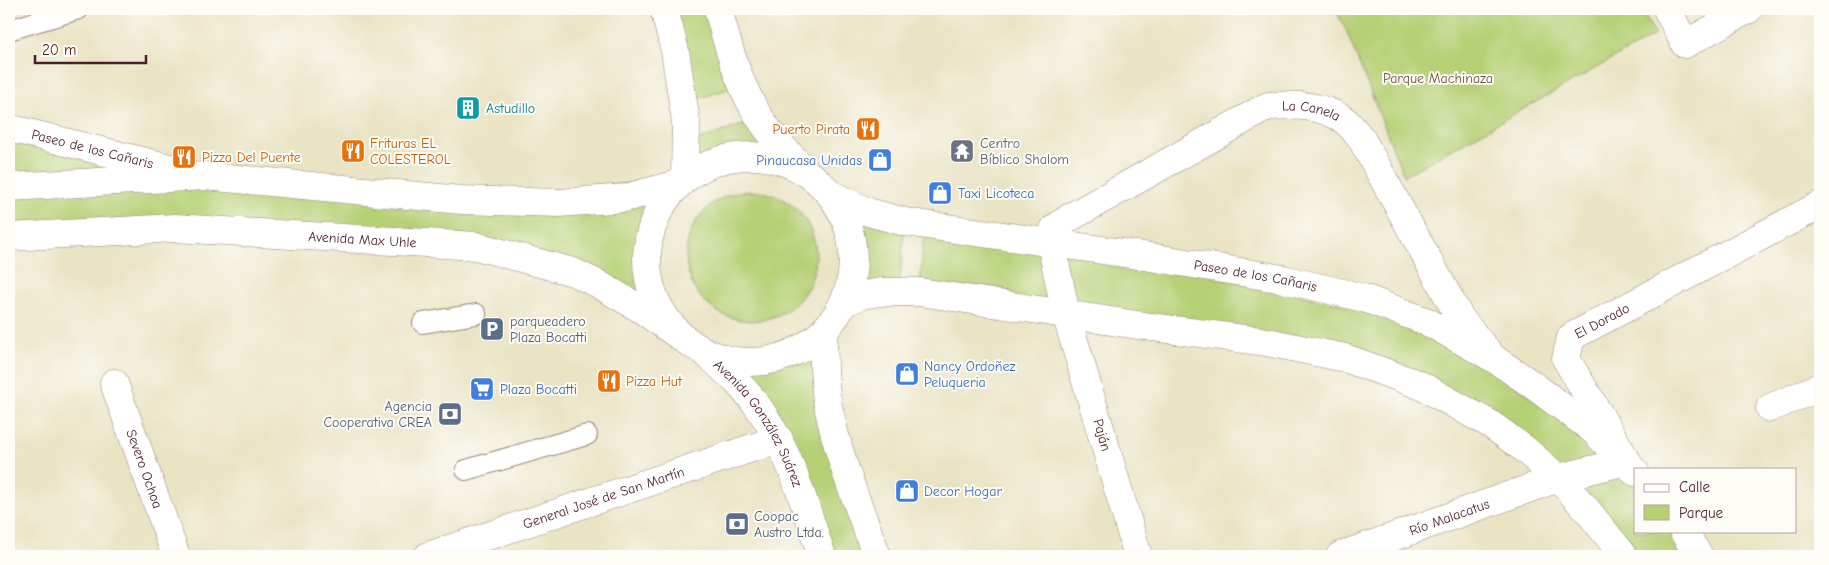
<svg xmlns="http://www.w3.org/2000/svg" width="1829" height="565" font-family="'Comic Neue',sans-serif">
<rect width="100%" height="100%" fill="#fdfcf7"/>
<filter id="ink" filterUnits="userSpaceOnUse"><feTurbulence type="fractalNoise" baseFrequency=".02" numOctaves="2"/><feDisplacementMap in="SourceGraphic" scale="10" xChannelSelector="R" yChannelSelector="G"/><feConvolveMatrix kernelMatrix="1 2 1 2 8 2 1 2 1" color-interpolation-filters="sRGB"/></filter>
<filter id="wash" filterUnits="userSpaceOnUse"><feTurbulence type="fractalNoise" baseFrequency=".0096" numOctaves="4" result="noise"/><feDisplacementMap in="SourceGraphic" scale="20" xChannelSelector="R" yChannelSelector="G"/><feGaussianBlur stdDeviation="1.12" result="paint"/><feColorMatrix in="noise" values="0 0 0 0 0 0 0 0 0 0 0 0 0 0 0 0 0 1.4 0 .05"/><feComposite in="paint" operator="in"/></filter>
<g filter="url(#wash)">
<rect width="100%" height="100%" fill="#eae4c5"/>
<path fill="#b6d076" stroke="#807850" d="M664,9H718L742,84L684,104Z
M1335,9H1642L1655,35L1404,176L1346,30Z
M760,119L789,164C782,161 775,158 767,157C701,147 644,201 647,267C648,283 654,297 660,311L641,309L476,246L9,237V187L205,176L461,200L685,178L687,144Z
M9,138L136,171L9,174Z
M686 256a65 65 0 1 1 130 0a65 65 0 1 1-130 0Z
M830,194L905,222L899,291L843,303C852,277 857,248 846,222C842,212 835,203 830,194Z
M924,225L1051,243L1428,322L1635,472V531H1683L1699,556H1624L1523,448L1345,358L920,292Z
M810,343L877,556H821L790,463L717,358C754,364 778,364 810,343Z"/>
</g>
<g filter="url(#ink)">
<g fill="none" stroke-linecap="round" stroke-linejoin="round">
<defs>
<path id="service" d="M9,30L79,9
M423,323L476,314
M466,470L587,435"/>
<g id="minor">
<path d="M1667,9L1685,44L1749,9"/>
<path id="s1" d="M114,383L176,556"/>
<path d="M1770,408L1820,387"/>
<path id="s2" d="M428,556L779,439"/>
<path id="s3" d="M1138,556L1066,314L1051,243L1054,229L1069,218L1268,106C1295,105 1321,104 1344,120C1351,125 1357,134 1362,140L1460,318L1492,357"/>
<path id="s4" d="M1340,556L1558,478L1627,461L1566,359L1571,337L1820,205"/>
</g>
<g id="secondary">
<path d="M664,9L675,51L686,122L685,178"/>
<path d="M718,9C730,54 742,98 772,135C780,146 791,156 801,166"/>
<path id="s5" d="M9,128L174,169"/>
<circle cx="750" cy="259" r="103"/>
<path d="M9,187L205,176L461,200L559,203L625,198L678,184"/>
<path id="s6" d="M830,194L868,212L905,222L1144,256L1283,279L1364,298L1428,322L1493,358L1530,383L1592,429L1635,472"/>
<path id="s7" d="M9,237L175,228L476,246L573,272L598,284L641,309L691,344"/>
<path d="M843,303L862,295L881,292H920L1144,326L1267,342L1345,358L1420,385L1490,424L1523,448L1558,478L1587,510L1624,556"/>
<path d="M823,332C824,356 823,381 828,405C838,457 859,507 877,556"/>
<path id="s8" d="M708,355C727,372 747,390 761,411C791,454 805,506 822,556"/>
<path d="M1683,531L1699,556"/>
</g>
</defs>
<use href="#service" stroke="#9a8278" stroke-width="22"/>
<use href="#minor" stroke="#9a8278" stroke-width="29"/>
<use href="#secondary" stroke="#9a8278" stroke-width="29"/>
<use href="#service" stroke="#fff" stroke-width="20"/>
<use href="#minor" stroke="#fff" stroke-width="28"/>
<use href="#secondary" stroke="#fff" stroke-width="28"/>
</g>
</g>
<defs>
<symbol id="building-square" viewBox="-11 -11 22 22"><rect x="-9" y="-9" width="18" height="18" rx="4" fill="#0f9aa8" stroke="#fdfcf7"/><path d="M-4-6H4V6H1V3H-1V6H-4ZM-2.5-4.3h1.7v1.8h-1.7ZM.8-4.3h1.7v1.8H.8ZM-2.5-1h1.7V.8h-1.7ZM.8-1h1.7V.8H.8Z" fill="#fff"/></symbol>
<symbol id="restaurant-square" viewBox="-11 -11 22 22"><rect x="-9" y="-9" width="18" height="18" rx="4" fill="#e8710a" stroke="#fdfcf7"/><path d="M-5-6h1v4h1v-4h1v4h1v-4h1v5L-1.5 .5V6h-2V.5L-5-1ZM5-6V6H3V1.5H1.5Q1.5-4 5-6Z" fill="#fff"/></symbol>
<symbol id="temple-square" viewBox="-11 -11 22 22"><rect x="-9" y="-9" width="18" height="18" rx="4" fill="#6b7280" stroke="#fdfcf7"/><path d="M0-6L5-2H3V0L6.5 2.5H4V6H1.5V3h-3V6H-4V2.5H-6.5L-3 0V-2H-5Z" fill="#fff"/></symbol>
<symbol id="shop-square" viewBox="-11 -11 22 22"><rect x="-9" y="-9" width="18" height="18" rx="4" fill="#3f7fe0" stroke="#fdfcf7"/><path d="M-5-2.5h2.3a2.7 3.5 0 0 1 5.4 0H5L5.5 6h-11ZM-1.5-2.5h3a1.5 2.3 0 0 0-3 0Z" fill="#fff"/></symbol>
<symbol id="parking-square" viewBox="-11 -11 22 22"><rect x="-9" y="-9" width="18" height="18" rx="4" fill="#5c6f8a" stroke="#fdfcf7"/><path d="M-3.5-5.5H1a3.5 3.5 0 0 1 0 7H-1V5.5H-3.5ZM-1-3.4V-.6H.8a1.4 1.4 0 0 0 0-2.8Z" fill="#fff"/></symbol>
<symbol id="supermarket-square" viewBox="-11 -11 22 22"><rect x="-9" y="-9" width="18" height="18" rx="4" fill="#3f7fe0" stroke="#fdfcf7"/><path d="M-6-5.5h2.5l.6 2H6L4.5 2H-2.5L-4.4-4H-6ZM-1.5 3.2a1.3 1.3 0 1 0 .1 0ZM3 3.2a1.3 1.3 0 1 0 .1 0Z" fill="#fff"/></symbol>
<symbol id="bank-square" viewBox="-11 -11 22 22"><rect x="-9" y="-9" width="18" height="18" rx="4" fill="#5c6f8a" stroke="#fdfcf7"/><path d="M-6-4H6V4H-6ZM0-2.3a2.3 2.3 0 1 0 0 4.6a2.3 2.3 0 1 0 0-4.6Z" fill="#fff"/></symbol>
</defs>
<g fill-rule="evenodd">
<use href="#building-square" x="454" y="94" width="28" height="28"/>
<use href="#restaurant-square" x="854" y="115" width="28" height="28"/>
<use href="#restaurant-square" x="339" y="137" width="28" height="28"/>
<use href="#temple-square" x="948" y="137" width="28" height="28"/>
<use href="#restaurant-square" x="170" y="143" width="28" height="28"/>
<use href="#shop-square" x="866" y="146" width="28" height="28"/>
<use href="#shop-square" x="926" y="179" width="28" height="28"/>
<use href="#parking-square" x="478" y="315" width="28" height="28"/>
<use href="#shop-square" x="893" y="360" width="28" height="28"/>
<use href="#restaurant-square" x="595" y="367" width="28" height="28"/>
<use href="#supermarket-square" x="468" y="375" width="28" height="28"/>
<use href="#bank-square" x="436" y="400" width="28" height="28"/>
<use href="#shop-square" x="893" y="477" width="28" height="28"/>
<use href="#bank-square" x="723" y="510" width="28" height="28"/>
</g>
<g text-anchor="middle" dominant-baseline="central" stroke-width="4" stroke-linejoin="round" paint-order="stroke">
<g font-size="14" fill="#6a5442" stroke="#fdfcf7">
<text x="1438" y="78">Parque Machinaza</text>
</g>
<g font-size="14" fill="#0d838f" stroke="#fdfcf7" text-anchor="start">
<text x="486" y="108">Astudillo</text>
</g>
<g font-size="14" fill="#4a1f2b" stroke="#fdfcf7">
<text stroke="none"><textPath href="#s3" startOffset="630">La Canela</textPath></text>
<text stroke="none"><textPath href="#s5" startOffset="86">Paseo de los Cañaris</textPath></text>
<text stroke="none"><textPath href="#s7" startOffset="354">Avenida Max Uhle</textPath></text>
<text stroke="none"><textPath href="#s6" startOffset="435">Paseo de los Cañaris</textPath></text>
<text stroke="none"><textPath href="#s4" startOffset="479">El Dorado</textPath></text>
<text stroke="none"><textPath href="#s8" startOffset="86">Avenida González Suárez</textPath></text>
<text transform="translate(1102 435) rotate(74)">Paján</text>
<text stroke="none"><textPath href="#s1" startOffset="91">Severo Ochoa</textPath></text>
<text stroke="none"><textPath href="#s2" startOffset="185">General José de San Martín</textPath></text>
<text stroke="none"><textPath href="#s4" startOffset="116">Río Malacatus</textPath></text>
</g>
<g font-size="14" fill="#c56008" stroke="#fdfcf7" text-anchor="start">
<text x="850" y="129" text-anchor="end">Puerto Pirata</text>
<text x="370" y="143">Frituras EL<tspan x="370" dy="16">COLESTEROL</tspan></text>
<text x="202" y="157">Pizza Del Puente</text>
<text x="626" y="381">Pizza Hut</text>
</g>
<g font-size="14" fill="#5b616d" stroke="#fdfcf7" text-anchor="start">
<text x="980" y="143">Centro<tspan x="980" dy="16">Bíblico Shalom</tspan></text>
</g>
<g font-size="14" fill="#366cbe" stroke="#fdfcf7" text-anchor="start">
<text x="862" y="160" text-anchor="end">Pinaucasa Unidas</text>
<text x="958" y="193">Taxi Licoteca</text>
<text x="924" y="366">Nancy Ordoñez<tspan x="924" dy="16">Peluqueria</tspan></text>
<text x="500" y="389">Plaza Bocatti</text>
<text x="924" y="491">Decor Hogar</text>
</g>
<g font-size="14" fill="#4e5e75" stroke="#fdfcf7" text-anchor="start">
<text x="510" y="321">parqueadero<tspan x="510" dy="16">Plaza Bocatti</tspan></text>
<text x="432" y="406" text-anchor="end">Agencia<tspan x="432" dy="16">Cooperativa CREA</tspan></text>
<text x="754" y="516">Coopac<tspan x="754" dy="16">Austro Ltda.</tspan></text>
</g>
</g>
<rect width="1829" height="565" fill="none" stroke="#fdfcf7" stroke-width="30"/>
<rect x="1634" y="468" width="162" height="65" fill="#fdfcf7" stroke="#b5a4a5"/>
<rect x="1644" y="484" width="25" height="8" fill="#ffffff" stroke="#b5a4a5"/>
<text x="1679" y="492" font-size="15" fill="#4a1f2b">Calle</text>
<rect x="1644" y="505" width="25" height="15" fill="#b6d076" stroke="#b5a4a5"/>
<text x="1679" y="518" font-size="15" fill="#4a1f2b">Parque</text>
<path d="M35 55v8h111v-8" fill="none" stroke="#4a1f2b" stroke-width="2.5"/>
<text x="42" y="55" font-size="15" fill="#4a1f2b" stroke="#fdfcf7" stroke-width="4" paint-order="stroke">20 m</text>
</svg>
